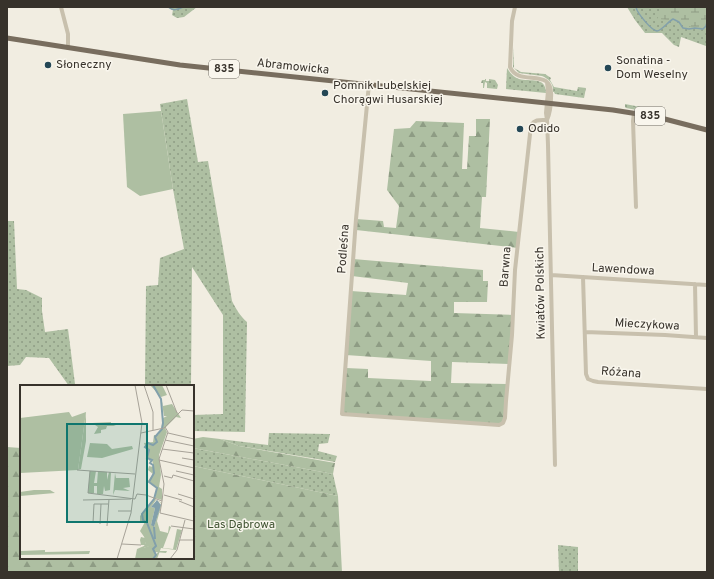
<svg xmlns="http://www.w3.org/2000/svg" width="714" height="579" font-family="Overpass,sans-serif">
<defs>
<pattern id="grass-dots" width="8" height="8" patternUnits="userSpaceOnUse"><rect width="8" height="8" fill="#aebfa2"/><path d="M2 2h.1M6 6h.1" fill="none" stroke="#8e9c84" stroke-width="1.8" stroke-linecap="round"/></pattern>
<pattern id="forest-firs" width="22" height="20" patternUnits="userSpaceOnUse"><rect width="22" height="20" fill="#aebfa2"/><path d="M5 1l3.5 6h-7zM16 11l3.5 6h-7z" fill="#8e9c84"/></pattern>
<pattern id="wetland-marsh" width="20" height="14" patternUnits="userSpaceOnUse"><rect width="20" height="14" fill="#aebfa2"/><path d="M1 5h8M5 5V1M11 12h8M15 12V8" fill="none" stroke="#8e9c84"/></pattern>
</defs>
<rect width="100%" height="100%" fill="#f1ede1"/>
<path fill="url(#grass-dots)" d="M168,7H197L184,17L177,18L172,15L173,10Z
M627,7H707V43L706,46L681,37L679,47L674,45L662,33H645L635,20Z
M513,47L514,68L521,72L545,74L551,78L550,80L554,87L577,91L578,87L586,88L584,98L555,94L554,92H553C554,84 549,79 542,76L519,73L513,67Z
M507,68C510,73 513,77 519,79C530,82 546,76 546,93L506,89Z
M485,79H486V81H489V79L495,80L498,85L497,89L487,88V83L485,82L484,88H483V83H481L482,80H485Z
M187,99L198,162L208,161L232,301C236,309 240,316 247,322L245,432L193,431V415L223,414V315L192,267L191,386H145L146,286L158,285L160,258L184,249L173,189L160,104Z
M625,104L656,110V113H653L626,108L625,107Z
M7,221H14L17,289L26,290L42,298V311L45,332L68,329L75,384L69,386L49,358L26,357L20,365L7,366Z
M269,433L330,434L328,443L319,444L318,451L337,456L335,462L239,446L220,439L268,445Z
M193,448L333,474L338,496L193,466Z
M558,545L578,547V572H559Z"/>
<path fill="url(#forest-firs)" d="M476,119H490L486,197H482L480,228L519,232L518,248L356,230V219L383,221L384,227L396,228L399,206L387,190L394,129L410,128L416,121L464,123L462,169H467L469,136H476Z
M353,259L483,270V281H488L487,302H454V313L514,315L509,364L452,362L451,383L507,384L505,418L499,425L342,414L346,368L368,369V378L431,381V361L346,355L351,291L406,295L408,283L352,276Z
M203,437L220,439L239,446L335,463L333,474L193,448V439Z
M7,447L21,448V558H193V466L338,496L342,572H7Z"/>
<path fill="url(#wetland-marsh)" d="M672,7H707V27L706,29C696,31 689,25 680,22C673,20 665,20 657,19L663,9Z"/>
<path fill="#aebfa2" d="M161,111L173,189L140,196L127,187L123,114Z"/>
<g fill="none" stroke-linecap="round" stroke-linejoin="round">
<path stroke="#82a0ab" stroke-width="1.5" d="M168,7C173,11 177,10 183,7
M636,7C637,13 651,30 657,31C661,31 668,22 673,19L679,22L683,28L689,29L695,28L703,29L706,26L707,22"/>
<path stroke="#c8c0ad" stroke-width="4" d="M61,7L68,34V48
M515,7L512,21L510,67C519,88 554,65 551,98C551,106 550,113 547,120
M547,82L548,91L546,113L547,120L548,145L555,465
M369,84L356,219L342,414L499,425L503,423L505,418L506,401L512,335L515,270L531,125C535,119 540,120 547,120
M634,113L633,121L636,207
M551,275L707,285
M583,277L586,374L588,379L593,381L598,382L707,389
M695,284L696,337
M585,332L665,335L707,338"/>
<path stroke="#786d5e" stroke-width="5" d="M7,38L180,65L613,110L657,117L707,130"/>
</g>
<g fill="#244755" stroke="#f9f6ed" stroke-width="1.5">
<circle cx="48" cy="65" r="4"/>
<circle cx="608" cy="68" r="4"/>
<circle cx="325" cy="93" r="4"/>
<circle cx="520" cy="129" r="4"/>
</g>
<g text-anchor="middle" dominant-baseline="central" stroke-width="3" stroke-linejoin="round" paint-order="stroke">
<g fill="#f9f6ed" stroke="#716d65" stroke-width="1">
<rect x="209" y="60" width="30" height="18" rx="3"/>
<rect x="635" y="107" width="30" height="18" rx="3"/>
</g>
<g font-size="11" font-weight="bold" fill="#37322b">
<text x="224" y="69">835</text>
<text x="650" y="116">835</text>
</g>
<g font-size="12" fill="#37322b" stroke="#f9f6ed" text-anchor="start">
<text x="616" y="61">Sonatina -<tspan x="616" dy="14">Dom Weselny</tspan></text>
<text x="56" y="65">Słoneczny</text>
<text x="333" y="86">Pomnik Lubelskiej<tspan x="333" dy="14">Chorągwi Husarskiej</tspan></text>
<text x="528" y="129">Odido</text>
</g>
<g font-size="12" fill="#37322b" stroke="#f9f6ed">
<text transform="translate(293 67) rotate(6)">Abramowicka</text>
<text transform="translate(344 249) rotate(-86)">Podleśna</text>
<text transform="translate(506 267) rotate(-86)">Barwna</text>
<text transform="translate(623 270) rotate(3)">Lawendowa</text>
<text transform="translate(541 293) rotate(-91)">Kwiatów Polskich</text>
<text transform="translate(647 325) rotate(3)">Mieczykowa</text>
<text transform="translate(621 373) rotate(4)">Różana</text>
</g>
<g font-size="12" fill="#3f5331" stroke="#f9f6ed">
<text x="241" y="525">Las Dąbrowa</text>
</g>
</g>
<g transform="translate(20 385)">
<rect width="174" height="174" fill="#f1ede1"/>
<path d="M130,0H142L147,10L141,12L143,21L152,19L161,33L156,32L145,43L147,47L139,70L141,90L139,102L142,104V115L135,113L137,102L128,96L133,89L128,85L129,81L133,82V79L132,75L129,76L130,73L127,74L128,68L124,58L133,57L134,50H138L141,45L143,33L147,31H144L141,12ZM66,27V56L61,84L58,85ZM91,37V39L96,41H87L86,44L81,45V48L74,49L78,42L72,38ZM70,58L87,59L92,64L112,61L113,64L82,73L67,72ZM14,105H30L35,108L0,111V107ZM135,114L142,118L137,136L140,146L148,148L149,141L151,142L143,163L153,164L157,144L162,145L156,165L141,163L137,174L133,173L139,166H124L123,163L132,160L126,157L125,160H121L120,155L121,152L125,153L120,146L125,137L120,136V131ZM136,115L141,118L134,142L131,140L135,123L131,122ZM25,165V167L70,166L69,169L0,170L1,166Z" fill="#aebfa2" fill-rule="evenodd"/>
<path d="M49,27L52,32L66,27L58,85L0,88V33ZM70,86H76L74,98H77L78,86L87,87V95L89,87H91L90,105L85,106L84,101L83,109H77V101H74V108H68ZM95,88L96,93H109L110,102L103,103L110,106L95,105L93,110ZM124,161V166H147L146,168L135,167V174H115L117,164Z" fill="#aebfa2"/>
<path d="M124,129L128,138L136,143L139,157L138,159L123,163L126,157L122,145L127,142L123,136ZM135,161L130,169L133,174H126L121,169V166Z" fill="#aebfa2"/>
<path d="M137,115L141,120L134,142L131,140L135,123L131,122Z" fill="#82a0ab"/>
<path fill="none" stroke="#82a0ab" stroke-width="2" d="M133,0L141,14L143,38L142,44L135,52L137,57L133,60L128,58L125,62L129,65L127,73L132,75L130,78L133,80L134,88L129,97L137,103L134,114L122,129L123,135L127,138L136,161L133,164L136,170L133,174M134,142L135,154"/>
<path fill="none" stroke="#a7a298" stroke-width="1" d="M124,0L133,27V45M146,0L157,28M121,48L144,43L162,25L174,26M148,48L174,54M145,55L174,61M142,64L174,68M162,73L174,75M139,75L174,83M57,85L115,89M70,86L68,108L115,114M156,86L174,90M144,91L152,93L153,90L174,96M158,109L174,114M144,110L162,115M115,114L117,109L126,110L142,116L140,128L174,136M63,115L111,114M142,116L144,99L139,74L148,47L145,42M159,116L174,122M98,126H111M73,138L74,119H88M80,139L81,119M87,141L89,114M151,141L174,144M160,155H174M102,159L121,160M97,174L111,128L122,38L115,0M150,174L157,165L165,135"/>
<path fill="#0f766e" fill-opacity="0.15" stroke="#0f766e" stroke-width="2" d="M47,39H127V137H47Z"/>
<rect width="174" height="174" fill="none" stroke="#37322b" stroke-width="2"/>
</g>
<rect width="714" height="579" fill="none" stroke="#37322b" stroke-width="16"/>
</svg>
